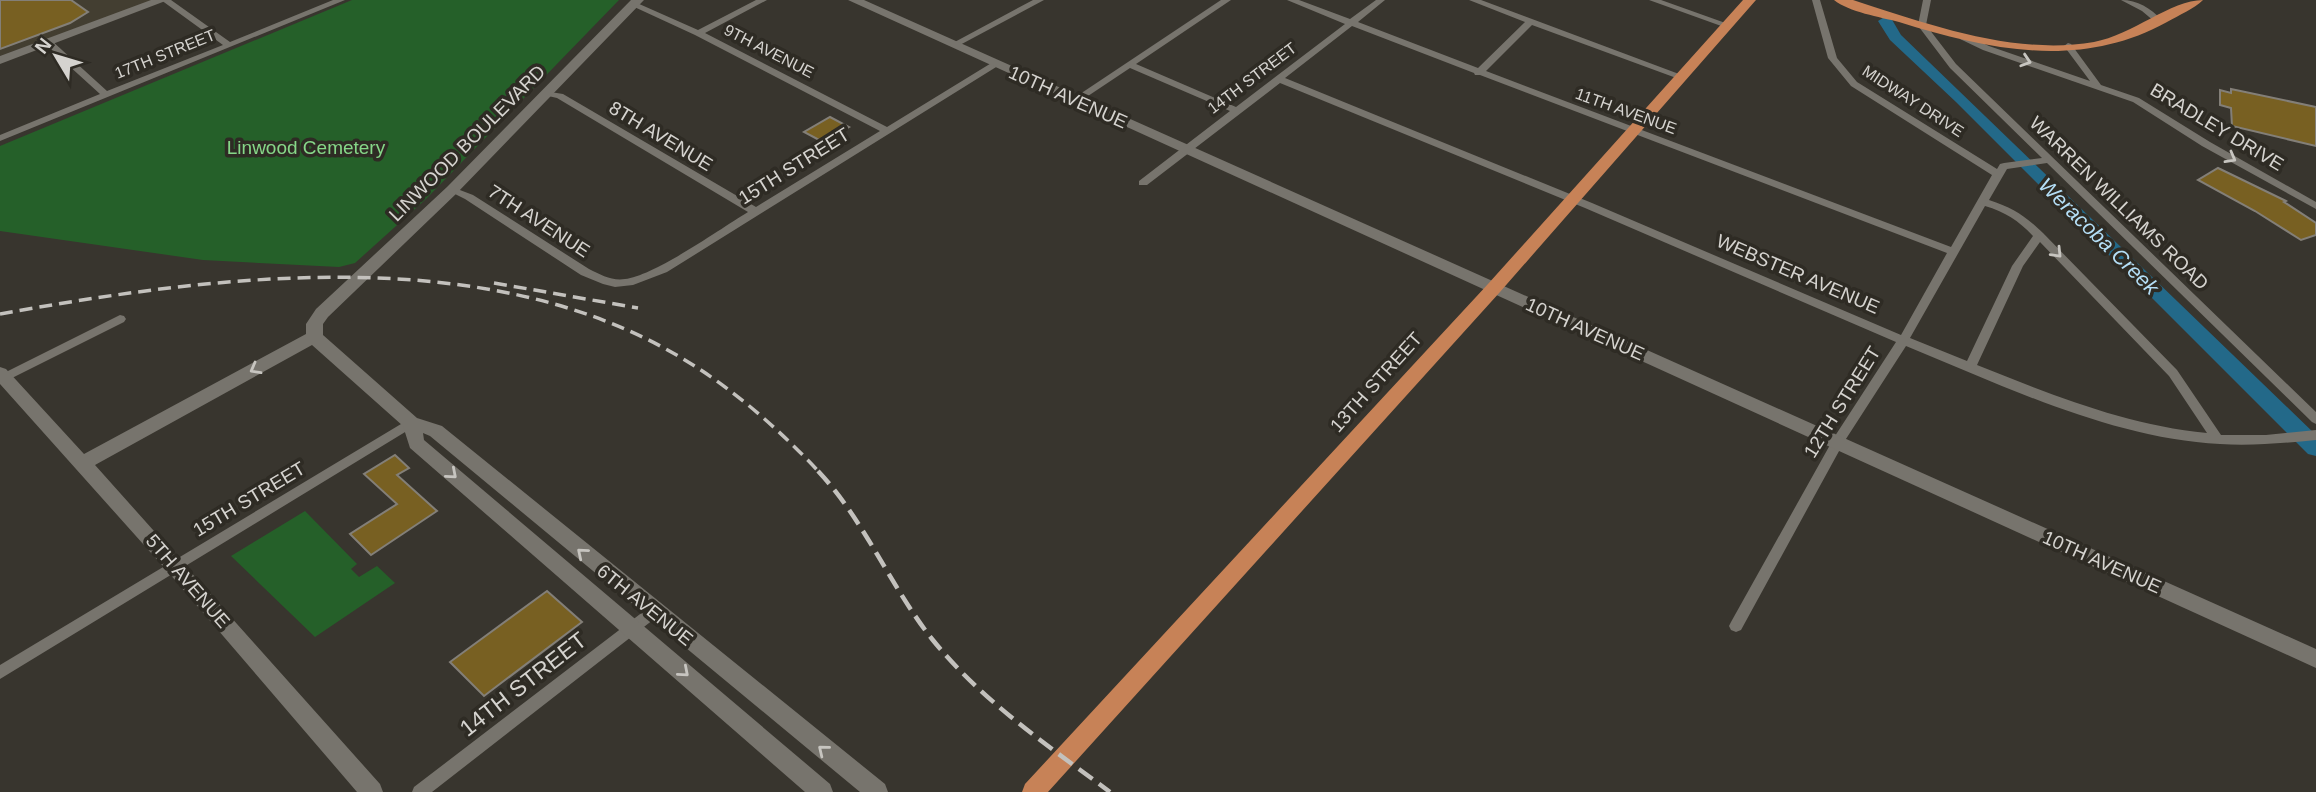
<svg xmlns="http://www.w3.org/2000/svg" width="2316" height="792" font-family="Helvetica,sans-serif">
<rect width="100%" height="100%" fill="#38352e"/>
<path fill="#433e31" d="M0,0H154L0,56Z"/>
<path fill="#256029" d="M352,0H619L426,199L355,263L339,267L203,260L0,231V146Z
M305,511L357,564L351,569L359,577L377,566L395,583L315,637L231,556Z"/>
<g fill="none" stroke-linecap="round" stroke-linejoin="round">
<path fill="#236989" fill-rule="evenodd" d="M1886,16L1891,18L1901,35L2316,435V456L2308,454L1956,102L1890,40L1878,21Z"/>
</g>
<path fill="#786022" stroke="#837f78" stroke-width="2" d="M0,0H71L88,12L70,23L0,49Z
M2231,89L2316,107V146L2232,126L2231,108L2220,105V90L2231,93Z
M830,117L849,127L823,142L804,132Z
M2218,168L2286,201L2284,202L2316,223V235L2301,240L2255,211L2198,180Z
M395,455L409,468L397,475L437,511L371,555L350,534L397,504L364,474Z
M547,591L582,622L484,696L450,662Z"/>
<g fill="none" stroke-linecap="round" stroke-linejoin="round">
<path fill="#77746d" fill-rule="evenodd" d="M161,0H171L230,42L333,0H345L0,141V135L100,94L45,44V40H51L107,91L223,45Z
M756,0H767L705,33L887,127L993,62L996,61L1001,64L667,272L633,285L615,287L603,284L581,275L465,199L447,190L452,187L473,195L589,269C601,275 612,281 625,279C654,276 720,229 748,212L557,98L544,95V91L563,94L756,207L880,131L695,35L630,5L637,3L698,30Z
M1033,0H1044L958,46L951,44Z
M1221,0H1231L1136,64L1236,107L1345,24L1287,0H1299L1350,19L1376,0H1385L1358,22L1478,68L1525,22L1469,0H1481L1687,77L1685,79H1679L1532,25L1486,71L1951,247L1992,175L1851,86L1828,58L1812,0H1820L1837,58L1857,82L1997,169L2000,164L2004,163L2042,158L1950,68L1919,27L1918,25L1923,0H1931L1926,25L1956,64L2316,412V424L2312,422L2047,163L2007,169L1989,200C2013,208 2024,215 2043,233L2177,370L2221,435H2266L2316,430V440C2284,443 2252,446 2220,444C2113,439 2004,386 1906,346L1844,442L1741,630L1736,632L1731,630L1729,626L1731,622L1835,436L1896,342L1585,208L1280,83L1147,185H1139V181L1230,111L1130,68L1079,102L1076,103L1071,100ZM1352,26L1474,73L1475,75H1480L1947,253L1901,335L1592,203L1285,78ZM1985,206C2005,212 2018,220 2033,236L2012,266L1967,361L1910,338ZM2040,242L2169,376L2207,433C2126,425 2052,395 1977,365L2023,266Z
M1649,0H1661L1731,25L1724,27Z
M2121,0C2138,0 2150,8 2162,20L2155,22L2142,11Z
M1963,34L1989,46L2090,81L2064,46L2068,43L2071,44L2101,85L2139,98L2210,142L2316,202V209L2202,146L2133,102L1983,50L1960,39V35Z
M120,315L124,316L126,319L124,322L0,384V375Z
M411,418L415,420L417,423L415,426L0,679V665Z
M653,606L658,608L660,612L658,616L432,792H412L414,787L648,608Z"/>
<path fill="#77746d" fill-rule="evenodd" d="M151,0H168L0,64V56Z
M631,0H644L457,193L328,317L323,324V335L417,418L442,426L885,784L888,792H860L430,436L423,433L424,440L830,784L833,792H805L410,448L403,426L312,345L95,465L380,784L383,792H357L169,573L0,384V367L6,369L84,454L306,334V324L316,309L447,187Z
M848,0H864L2316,649V668Z"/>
<path fill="#c78257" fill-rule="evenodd" d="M1743,0H1756L1500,292L1048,792H1022L1025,784L1488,284Z
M1834,0H1853C1927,24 2015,56 2094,42C2132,35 2171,0 2203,0C2194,9 2179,15 2167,22C2080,70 1989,50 1899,22C1880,17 1849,12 1834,0Z"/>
<path stroke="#c3c1bd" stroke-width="3.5" stroke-dasharray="13 7" stroke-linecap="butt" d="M494,283L638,308
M0,314C211,276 477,241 673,353C728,384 777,427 820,473"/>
<path stroke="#c3c1bd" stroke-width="4.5" stroke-dasharray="17 8" stroke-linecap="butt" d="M818,471C865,521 890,586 932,639C982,701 1047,745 1110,792"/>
</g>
<defs><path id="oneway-chevron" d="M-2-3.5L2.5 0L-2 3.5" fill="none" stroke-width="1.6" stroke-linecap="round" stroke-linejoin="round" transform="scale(1.75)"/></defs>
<g stroke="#c7c5c0">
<use href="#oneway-chevron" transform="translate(2026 61) rotate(18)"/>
<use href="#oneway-chevron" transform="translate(2231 158) rotate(29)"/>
<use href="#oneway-chevron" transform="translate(2057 253) rotate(46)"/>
<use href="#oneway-chevron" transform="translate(255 369) rotate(151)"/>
<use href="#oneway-chevron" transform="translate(452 474) rotate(41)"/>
<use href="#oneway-chevron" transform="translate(582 553) rotate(-140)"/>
<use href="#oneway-chevron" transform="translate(684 672) rotate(41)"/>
<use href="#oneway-chevron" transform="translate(823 750) rotate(-141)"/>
</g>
<g text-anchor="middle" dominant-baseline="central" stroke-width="7" stroke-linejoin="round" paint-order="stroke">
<g font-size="16" fill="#d5d3cf" stroke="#2e2b24">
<text transform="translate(769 51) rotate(27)">9TH AVENUE</text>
<text transform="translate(165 54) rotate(-22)">17TH STREET</text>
<text transform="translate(1252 78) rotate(-37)">14TH STREET</text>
<text transform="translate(1913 101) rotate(33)">MIDWAY DRIVE</text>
<text transform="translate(1626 111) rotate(20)">11TH AVENUE</text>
</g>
<g font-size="19" fill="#d5d3cf" stroke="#2e2b24">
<text transform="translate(1068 97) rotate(24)">10TH AVENUE</text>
<text transform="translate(2217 127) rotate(31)">BRADLEY DRIVE</text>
<text transform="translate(661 136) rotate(31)">8TH AVENUE</text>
<text transform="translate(467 143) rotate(-45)">LINWOOD BOULEVARD</text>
<text transform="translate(794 166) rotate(-32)">15TH STREET</text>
<text transform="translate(2119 203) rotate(44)">WARREN WILLIAMS ROAD</text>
<text transform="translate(539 221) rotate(33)">7TH AVENUE</text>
<text transform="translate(1798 274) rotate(23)">WEBSTER AVENUE</text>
<text transform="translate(1585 329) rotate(24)">10TH AVENUE</text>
<text transform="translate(1376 382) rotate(-48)">13TH STREET</text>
<text transform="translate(1842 402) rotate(-58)">12TH STREET</text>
<text transform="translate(249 499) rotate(-31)">15TH STREET</text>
<text transform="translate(2102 562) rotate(24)">10TH AVENUE</text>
<text transform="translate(188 581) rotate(49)">5TH AVENUE</text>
<text transform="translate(645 605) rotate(39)">6TH AVENUE</text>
</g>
<g font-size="19" fill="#86d788" stroke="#2e2b24">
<text x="306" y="147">Linwood Cemetery</text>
</g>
<g font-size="21" font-style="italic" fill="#b4def6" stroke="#2e2b24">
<text transform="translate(2099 236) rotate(44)">Weracoba Creek</text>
</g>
<g font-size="23" fill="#d5d3cf" stroke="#2e2b24">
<text transform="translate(523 684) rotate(-38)">14TH STREET</text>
</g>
</g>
<g transform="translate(56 56) rotate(308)" stroke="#2e2b24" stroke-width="5" paint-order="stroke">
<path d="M0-5L12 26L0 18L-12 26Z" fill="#d5d3cf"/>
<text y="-10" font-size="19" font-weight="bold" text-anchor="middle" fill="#d5d3cf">N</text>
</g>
</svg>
